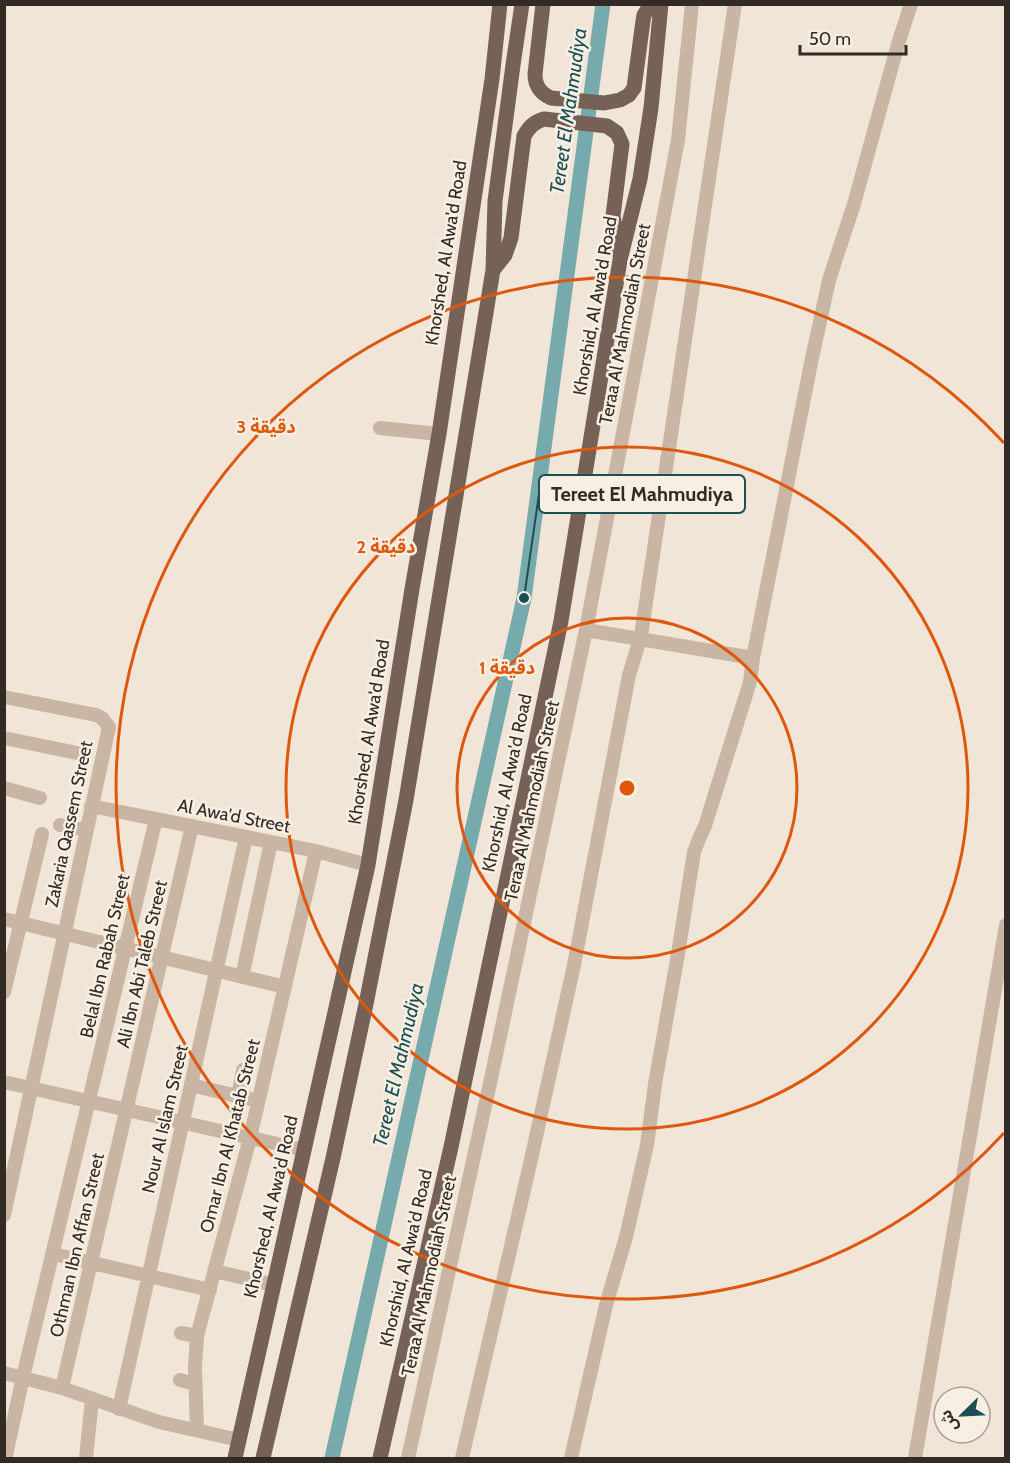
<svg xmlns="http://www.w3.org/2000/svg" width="1010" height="1463" font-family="Cabin,'Noto Sans Arabic',sans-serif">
<rect width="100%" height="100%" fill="#f0e5d7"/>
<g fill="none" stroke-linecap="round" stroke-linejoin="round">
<path stroke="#77aaad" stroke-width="15" d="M332,1458L524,598L603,4"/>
<path stroke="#c8b5a4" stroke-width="14" d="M380,428L439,434
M586,630L753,658
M4,697L96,715L102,718L109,727L4,1215
M4,738L82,754
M4,788L40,798
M91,806L316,851L368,865
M60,825L86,830
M4,919L285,987
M242,977L271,842
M4,992L42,834
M4,1082L304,1150
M191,1085L258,1101
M238,1096L243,1070
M53,1254L210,1290
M215,1271L274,1285
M181,1333L197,1336
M4,1373L62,1388L159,1422L239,1440
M180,1380L195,1384
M62,1388L192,826
M119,1409L246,837
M197,1430L195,1367L197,1336L250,1138L316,851
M4,1457L6,1455L23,1377L156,819
M86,1458L92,1399
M408,1458L492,1074L586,630L678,140L692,4
M462,1458L530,1164L574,965L629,675L641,636L735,4
M571,1458L606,1305L626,1237L647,1145L655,1084L678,954L694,852L699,839L705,826L750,682L753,658L811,363L829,280L854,204L898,44L911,4
M915,1458L1006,925"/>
<path stroke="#756156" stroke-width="15" d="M543,4L535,74C535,86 540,93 551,98L604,103L620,100L629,95L634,88L643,21L644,15L651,4
M493,270L505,255L511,238L524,136C529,127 534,122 544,119L607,126L617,133L622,144L613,216L619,253
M235,1458L368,865L412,589L439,434L492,79L500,4
M263,1458L333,1158L366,1004L406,800L493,270L495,201L513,65L522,4
M380,1458L451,1147L561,621L620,260L640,179L651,108L661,4"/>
</g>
<g fill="none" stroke="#df570d" stroke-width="3">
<circle cx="627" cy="788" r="170"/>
<circle cx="627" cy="788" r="341"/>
<path d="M1004 1133A511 511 0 1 1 1004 443"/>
</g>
<g text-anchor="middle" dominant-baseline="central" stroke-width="5" stroke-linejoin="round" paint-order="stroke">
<g font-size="18" fill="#332a25" stroke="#f8efe3">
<text transform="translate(446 253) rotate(-81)">Khorshed, Al Awa'd Road</text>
<text transform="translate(595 306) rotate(-80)">Khorshid, Al Awa'd Road</text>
<text transform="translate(625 324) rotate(-79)">Teraa Al Mahmodiah Street</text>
<text transform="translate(369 732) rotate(-81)">Khorshed, Al Awa'd Road</text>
<text transform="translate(507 783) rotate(-78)">Khorshid, Al Awa'd Road</text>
<text transform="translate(532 801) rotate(-78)">Teraa Al Mahmodiah Street</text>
<text transform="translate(234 816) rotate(11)">Al Awa'd Street</text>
<text transform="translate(69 824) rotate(-78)">Zakaria Qassem Street</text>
<text transform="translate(105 956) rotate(-77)">Belal Ibn Rabah Street</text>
<text transform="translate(142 964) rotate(-77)">Ali Ibn Abi Taleb Street</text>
<text transform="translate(165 1119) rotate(-77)">Nour Al Islam Street</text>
<text transform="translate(230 1136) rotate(-76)">Omar Ibn Al Khatab Street</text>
<text transform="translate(271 1207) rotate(-77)">Khorshed, Al Awa'd Road</text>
<text transform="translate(77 1245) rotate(-77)">Othman Ibn Affan Street</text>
<text transform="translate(406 1258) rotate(-77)">Khorshid, Al Awa'd Road</text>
<text transform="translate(429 1276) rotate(-78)">Teraa Al Mahmodiah Street</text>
</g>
<g font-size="20" font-style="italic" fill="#1c4f54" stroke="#f8efe3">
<text transform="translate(568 111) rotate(-82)">Tereet El Mahmudiya</text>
<text transform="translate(398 1065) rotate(-77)">Tereet El Mahmudiya</text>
</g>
</g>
<circle cx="627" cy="788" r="9" fill="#df570d" stroke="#f8efe3" stroke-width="3"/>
<g font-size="18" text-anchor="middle" font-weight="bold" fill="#df570d" stroke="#f8efe3" stroke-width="5" stroke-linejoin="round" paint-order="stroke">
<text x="266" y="433">3 دقيقة</text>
<text x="386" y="553">2 دقيقة</text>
<text x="507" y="674">1 دقيقة</text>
</g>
<path fill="none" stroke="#1c4f54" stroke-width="2" d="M524 598L539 494"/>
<circle fill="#1c4f54" stroke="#f8efe3" stroke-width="2" cx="524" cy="598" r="6"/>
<rect fill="#f8efe3" stroke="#1c4f54" stroke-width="2" x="539" y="475" width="206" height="38" rx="6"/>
<g font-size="20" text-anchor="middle" font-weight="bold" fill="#332a25">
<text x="642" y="501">Tereet El Mahmudiya</text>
</g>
<rect width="1010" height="1463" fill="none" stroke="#332a25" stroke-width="12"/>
<g transform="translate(962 1415) rotate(246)"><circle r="28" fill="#f8efe3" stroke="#a9a097" stroke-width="1.5"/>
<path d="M0-4.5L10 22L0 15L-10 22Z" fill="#1c4f54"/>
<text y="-9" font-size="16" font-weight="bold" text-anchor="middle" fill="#332a25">ش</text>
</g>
<path d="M800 45v9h106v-9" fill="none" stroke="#332a25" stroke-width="3"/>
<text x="809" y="45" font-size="18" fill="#332a25" stroke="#f8efe3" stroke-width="4.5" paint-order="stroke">50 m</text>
</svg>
